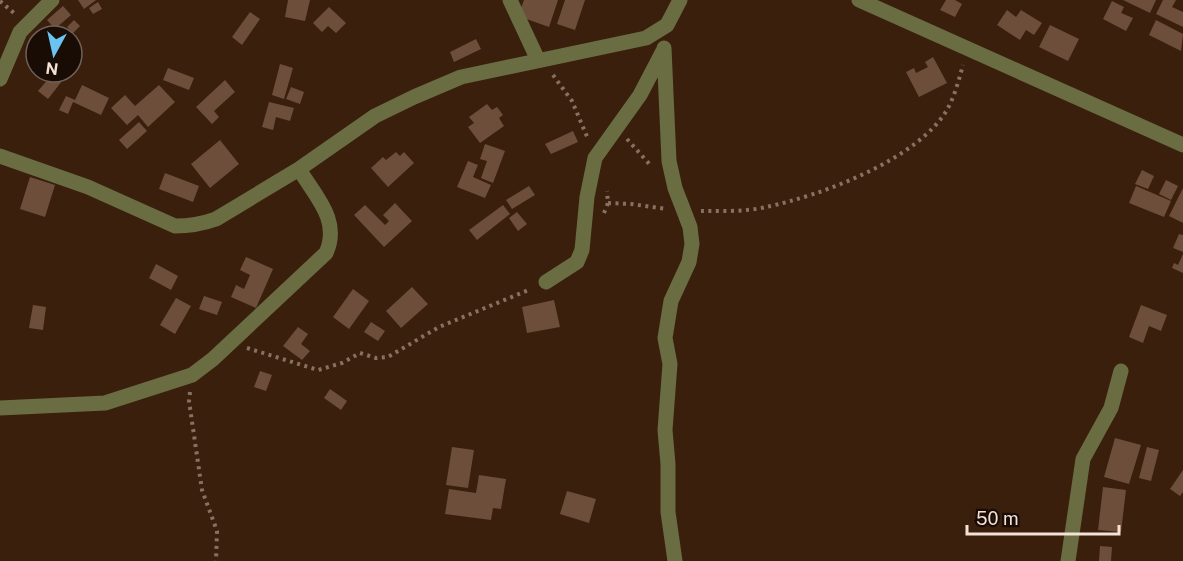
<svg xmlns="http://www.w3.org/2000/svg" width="1183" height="561" font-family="'Public Sans',sans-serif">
<rect width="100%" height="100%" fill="#3a1f0d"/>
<path fill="#6d4e3b" d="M78,0H96L84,9Z
M288,0H310L305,21L285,17Z
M524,0H558L549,27L518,16Z
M565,0H585L575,30L557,24Z
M946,0H955L962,4L955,17L940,10Z
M1123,0H1156L1150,13Z
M1163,0H1176L1172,7L1183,12V27L1156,14Z
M1112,1L1124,7L1121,13L1133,18L1126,31L1103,19Z
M98,2L102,9L93,14L89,8Z
M63,6L71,15L55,29L47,20Z
M329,7L346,23L336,33L328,26L322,32L313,23Z
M1007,10L1016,17L1021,10L1042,23L1034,35L1026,30L1020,40L997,25Z
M250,12L260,19L242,45L232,37Z
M74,20L80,26L73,33L67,27Z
M1156,20L1183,34L1181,51L1149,35Z
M1050,25L1079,39L1068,61L1039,47Z
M476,39L481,49L454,62L450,52Z
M933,57L947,83L919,97L906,72L914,68L916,73L928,67L925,62Z
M280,64L293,68L284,99L272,95Z
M168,68L194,78L189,90L163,80Z
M54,72H61L66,76L48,99L38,91Z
M225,80L235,92L214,111L219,117L212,124L196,107Z
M82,85L109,98L101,115L73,102L68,114L59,110L66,96L75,100Z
M159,85L175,102L148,127L138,115L127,125L111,108L125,95L135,106Z
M291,87L304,92L300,104L286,99Z
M269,102L294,108L290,121L276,117L273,130L262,127Z
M487,104L492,110L497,107L503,115L499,118L504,126L480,143L468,127L474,123L469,117Z
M139,122L147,131L127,149L119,140Z
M573,131L578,142L551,154L545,144Z
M220,140L239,164L210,188L191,164Z
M485,144L505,151L493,183L481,178L487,161L480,159Z
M396,152L400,156L404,152L414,163L388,187L371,168L383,157L386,160Z
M468,161L478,165L473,177L491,185L485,198L457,187Z
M1142,170L1154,176L1148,189L1135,184Z
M165,173L199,186L193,202L159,189Z
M30,177L55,185L45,217L20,209Z
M1166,180L1178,186L1171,200L1159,194Z
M529,186L535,195L512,209L506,200Z
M1136,186L1171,201L1164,217L1129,203Z
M1183,188V223L1169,216Z
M395,203L412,221L384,247L354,215L365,205L385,225L389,221L383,215Z
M503,205L510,214L477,240L469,230Z
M517,212L527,224L518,231L509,218Z
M1179,234L1183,235V252L1173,248Z
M1183,254V273L1172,268L1174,263L1178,265Z
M246,257L273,269L256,308L231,297L236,285L244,289L250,275L240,270Z
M156,264L178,276L171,290L149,278Z
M412,287L428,304L401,328L386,311Z
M353,289L369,301L349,329L333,317Z
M204,296L222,302L217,315L199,309Z
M176,298L191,306L175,334L160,325Z
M554,300L560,327L527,333L522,307Z
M33,305L46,307L43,330L29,328Z
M1141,305L1167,315L1161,331L1149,326L1143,343L1129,337Z
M371,322L385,331L378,341L364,332Z
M298,327L308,334L301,344L310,351L302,360L283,346Z
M260,371L272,375L266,391L254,387Z
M330,389L347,401L341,410L324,398Z
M1115,438L1141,445L1129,484L1104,477Z
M452,447L474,450L468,488L446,485Z
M1147,447L1159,450L1151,481L1139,478Z
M1183,470V492L1180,496L1170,489Z
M479,475L506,479L501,509L493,508L491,520L445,514L449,489L476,493Z
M1103,487L1126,490L1121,532L1098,530Z
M567,491L596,499L589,523L560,514Z
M1100,546L1112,547L1111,561H1099Z"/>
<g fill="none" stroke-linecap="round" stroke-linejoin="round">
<path stroke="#897162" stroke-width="4" stroke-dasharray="3 4.5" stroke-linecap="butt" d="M0,1L15,14
M553,75L572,101L588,139
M627,139L652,167
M608,203L631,204L667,209
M701,211C722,211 745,212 766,207C820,196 920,159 948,108C955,95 959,79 963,65
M604,213L608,203L607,191
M247,348L318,370L342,363L360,353L376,358L388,357L439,327L531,289
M190,392L189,401L202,490L217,531L216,561"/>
<path stroke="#696d41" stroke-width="15" d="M510,0L538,60
M859,0L1183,145
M664,48L669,161L675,188L690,227L692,244L689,262L671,301L665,338L670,364L665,430L668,464V512L675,561
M0,79L20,32L52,0
M0,156L88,187L175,226C190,226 202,224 216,219L299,169L375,116L414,97L461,77L646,38L667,25L680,0
M546,282L577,262L582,250L587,197L595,158L640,95L663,51
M0,408L105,403L192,375L213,359L326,253C341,220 315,196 299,169
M1068,561L1083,459L1111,408L1121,371"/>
</g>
<g transform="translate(54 54) rotate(188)"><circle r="28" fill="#180c05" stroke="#706259" stroke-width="1.5"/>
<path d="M0-4.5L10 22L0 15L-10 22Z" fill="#6ac3f1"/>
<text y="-9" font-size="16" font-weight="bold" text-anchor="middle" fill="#f5e2d7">N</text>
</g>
<path d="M967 525v9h152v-9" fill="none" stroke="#f5e2d7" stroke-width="3"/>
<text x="976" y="525" font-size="18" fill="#f5e2d7" stroke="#180c05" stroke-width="4.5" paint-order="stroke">50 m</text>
</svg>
